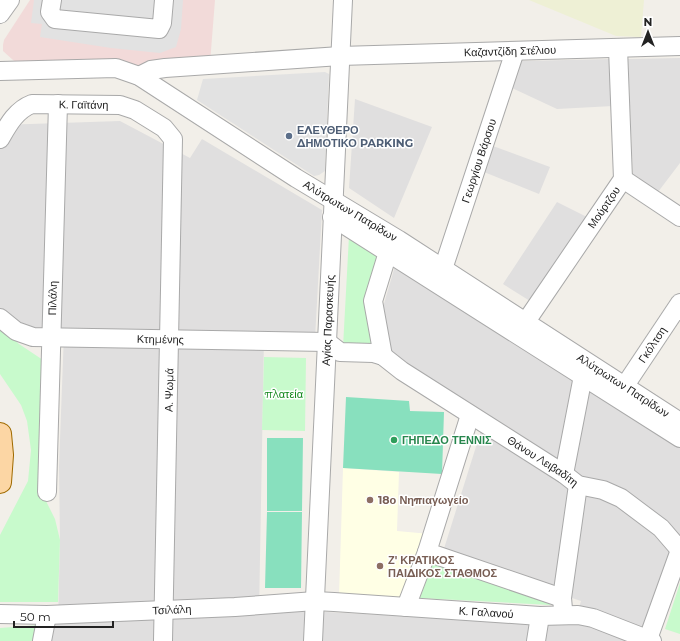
<svg xmlns="http://www.w3.org/2000/svg" width="680" height="641" font-family="Montserrat,sans-serif">
<rect width="100%" height="100%" fill="#f2efe9"/>
<path fill="#e0dfdf" d="M680,58V163L658,192L633,177L628,59Z
M611,59L613,106L557,109L512,88L522,61Z
M355,99L432,127L394,218L349,188Z
M120,121L190,158L202,139L322,210L315,339L264,338L259,613L308,611L574,625L581,601L442,555L485,418L393,360L383,307L395,266L680,444V536L641,641H48L49,624L58,623L60,540L59,466L64,333L30,334L0,314V125Z
M493,146L550,167L539,194L484,172Z
M557,202L587,217L530,301L503,284Z"/>
<path fill="#f2dad9" d="M30,0H215L210,63L23,69L3,51V45L4,40Z"/>
<path fill="#ffffe5" d="M343,468L399,472L397,531L430,534L408,606L339,597Z"/>
<path fill="#eef0d5" d="M529,0H644L641,37L616,36Z"/>
<path fill="#c8facc" d="M349,236L383,256L375,349L343,347Z
M0,326L19,344L43,360L44,497L55,519L60,540L58,602H0V535L28,481L31,450L27,421L21,405L0,374Z
M264,357L306,358L305,431L262,430Z
M436,559L552,599L550,605L419,598L426,564Z
M680,583V634L665,629Z
M40,625L38,641H0V628Z"/>
<path fill="#88e0be" d="M346,397L409,401L410,411L444,412L442,474L343,468Z
M267,438H303L302,511H267Z
M267,512H302L301,588H265Z"/>
<path fill="#e2e2e2" d="M34,0H183L181,29L176,47L160,53L111,48L40,37L42,24L31,23Z
M325,72L329,74L325,171L319,175L314,176L197,100L203,79Z"/>
<g fill="none" stroke-linecap="round" stroke-linejoin="round">
<defs>
<g id="minor">
<path d="M52,0L50,12L55,19L159,29L162,23L164,0"/>
<path d="M0,14L10,0"/>
<path id="s1" d="M0,71L116,68L139,76L296,178L399,240L680,422"/>
<path id="s2" d="M139,76L151,70L165,68L340,56L680,46"/>
<path id="s3" d="M0,139C8,125 16,110 32,104L120,105L135,110L164,128L173,139L163,641"/>
<path d="M623,179L680,217"/>
<path d="M332,217L680,438"/>
<path id="s4" d="M443,269L515,51"/>
<path id="s5" d="M0,318L16,331L33,337L327,342L340,352L373,353L383,356L402,371L564,474L578,485L603,490L621,498L661,528L680,550"/>
<path id="s6" d="M525,323L623,179L618,48"/>
<path d="M383,356L373,301L388,252"/>
<path id="s7" d="M624,387L680,303"/>
<path d="M470,415L427,552L562,598"/>
<path d="M564,474L583,376"/>
<path id="s8" d="M47,492L58,104"/>
<path d="M406,607L427,552"/>
<path d="M563,609L562,598L578,485"/>
<path id="s9" d="M0,614L47,615L235,607L315,601L334,602L540,616L578,615L593,618L652,641"/>
<path d="M648,639L680,550"/>
<path d="M42,641L47,615"/>
<path id="s10" d="M313,641L343,0"/>
<path d="M536,641L540,616"/>
</g>
<path id="major" d="M0,434L2,455L0,482"/>
</defs>
<use href="#minor" stroke="#a9a9a9" stroke-width="20"/>
<use href="#major" stroke="#a06b00" stroke-width="24"/>
<use href="#minor" stroke="#fff" stroke-width="18"/>
<use href="#major" stroke="#fcd6a4" stroke-width="22"/>
</g>
<circle fill="#5c6f8a" stroke="#fff" stroke-width="1.5" cx="289" cy="136" r="4"/>
<circle fill="#2e9e5b" stroke="#fff" stroke-width="1.5" cx="394" cy="440" r="4"/>
<g fill="#8d6e63" stroke="#fff" stroke-width="1.5">
<circle cx="370" cy="500" r="4"/>
<circle cx="380" cy="566" r="4"/>
</g>
<g text-anchor="middle" dominant-baseline="central" stroke-width="3" stroke-linejoin="round" paint-order="stroke">
<g font-size="11" fill="#222" stroke="#fff">
<text stroke="none"><textPath href="#s2" startOffset="373">Καζαντζίδη Στέλιου</textPath></text>
<text stroke="none"><textPath href="#s3" startOffset="100">Κ. Γαϊτάνη</textPath></text>
<text stroke="none"><textPath href="#s4" startOffset="114">Γεωργίου Βάρσου</textPath></text>
<text stroke="none"><textPath href="#s6" startOffset="140">Μούρτζου</textPath></text>
<text stroke="none"><textPath href="#s1" startOffset="391">Αλύτρωτων Πατρίδων</textPath></text>
<text stroke="none"><textPath href="#s8" startOffset="194">Πιλάλη</textPath></text>
<text stroke="none"><textPath href="#s10" startOffset="321">Αγίας Παρασκευής</textPath></text>
<text stroke="none"><textPath href="#s5" startOffset="166">Κτημένης</textPath></text>
<text stroke="none"><textPath href="#s7" startOffset="51">Γκόλτση</textPath></text>
<text stroke="none"><textPath href="#s1" startOffset="715">Αλύτρωτων Πατρίδων</textPath></text>
<text transform="translate(169 390) rotate(-89)">Α. Ψωμά</text>
<text stroke="none"><textPath href="#s5" startOffset="584">Θάνου Λειβαδίτη</textPath></text>
<text stroke="none"><textPath href="#s9" startOffset="172">Τσιλάλη</textPath></text>
<text stroke="none"><textPath href="#s9" startOffset="487">Κ. Γαλανού</textPath></text>
</g>
<g font-size="11" font-weight="bold" fill="#4e5e75" stroke="#fff" text-anchor="start">
<text x="297" y="130">ΕΛΕΥΘΕΡΟ<tspan x="297" dy="13">ΔΗΜΟΤΙΚΟ PARKING</tspan></text>
</g>
<g font-size="11" fill="#0c8416" stroke="#fff">
<text x="284" y="394">πλατεία</text>
</g>
<g font-size="11" font-weight="bold" fill="#27864d" stroke="#fff" text-anchor="start">
<text x="402" y="440">ΓΗΠΕΔΟ ΤΕΝΝΙΣ</text>
</g>
<g font-size="11" font-weight="bold" fill="#785e54" stroke="#fff" text-anchor="start">
<text x="378" y="500">18ο Νηπιαγωγείο</text>
<text x="388" y="560">Ζ' ΚΡΑΤΙΚΟΣ<tspan x="388" dy="13">ΠΑΙΔΙΚΟΣ ΣΤΑΘΜΟΣ</tspan></text>
</g>
</g>
<g transform="translate(648 32)" stroke="#ffffff" stroke-width="3" paint-order="stroke">
<path d="M0-3L7 15L0 10L-7 15Z" fill="#222222"/>
<text y="-6" font-size="11" font-weight="bold" text-anchor="middle" fill="#222222">N</text>
</g>
<path d="M14 621v6h99v-6" fill="none" stroke="#222222" stroke-width="2"/>
<text x="20" y="621" font-size="12" fill="#222222" stroke="#ffffff" stroke-width="3" paint-order="stroke">50 m</text>
</svg>
